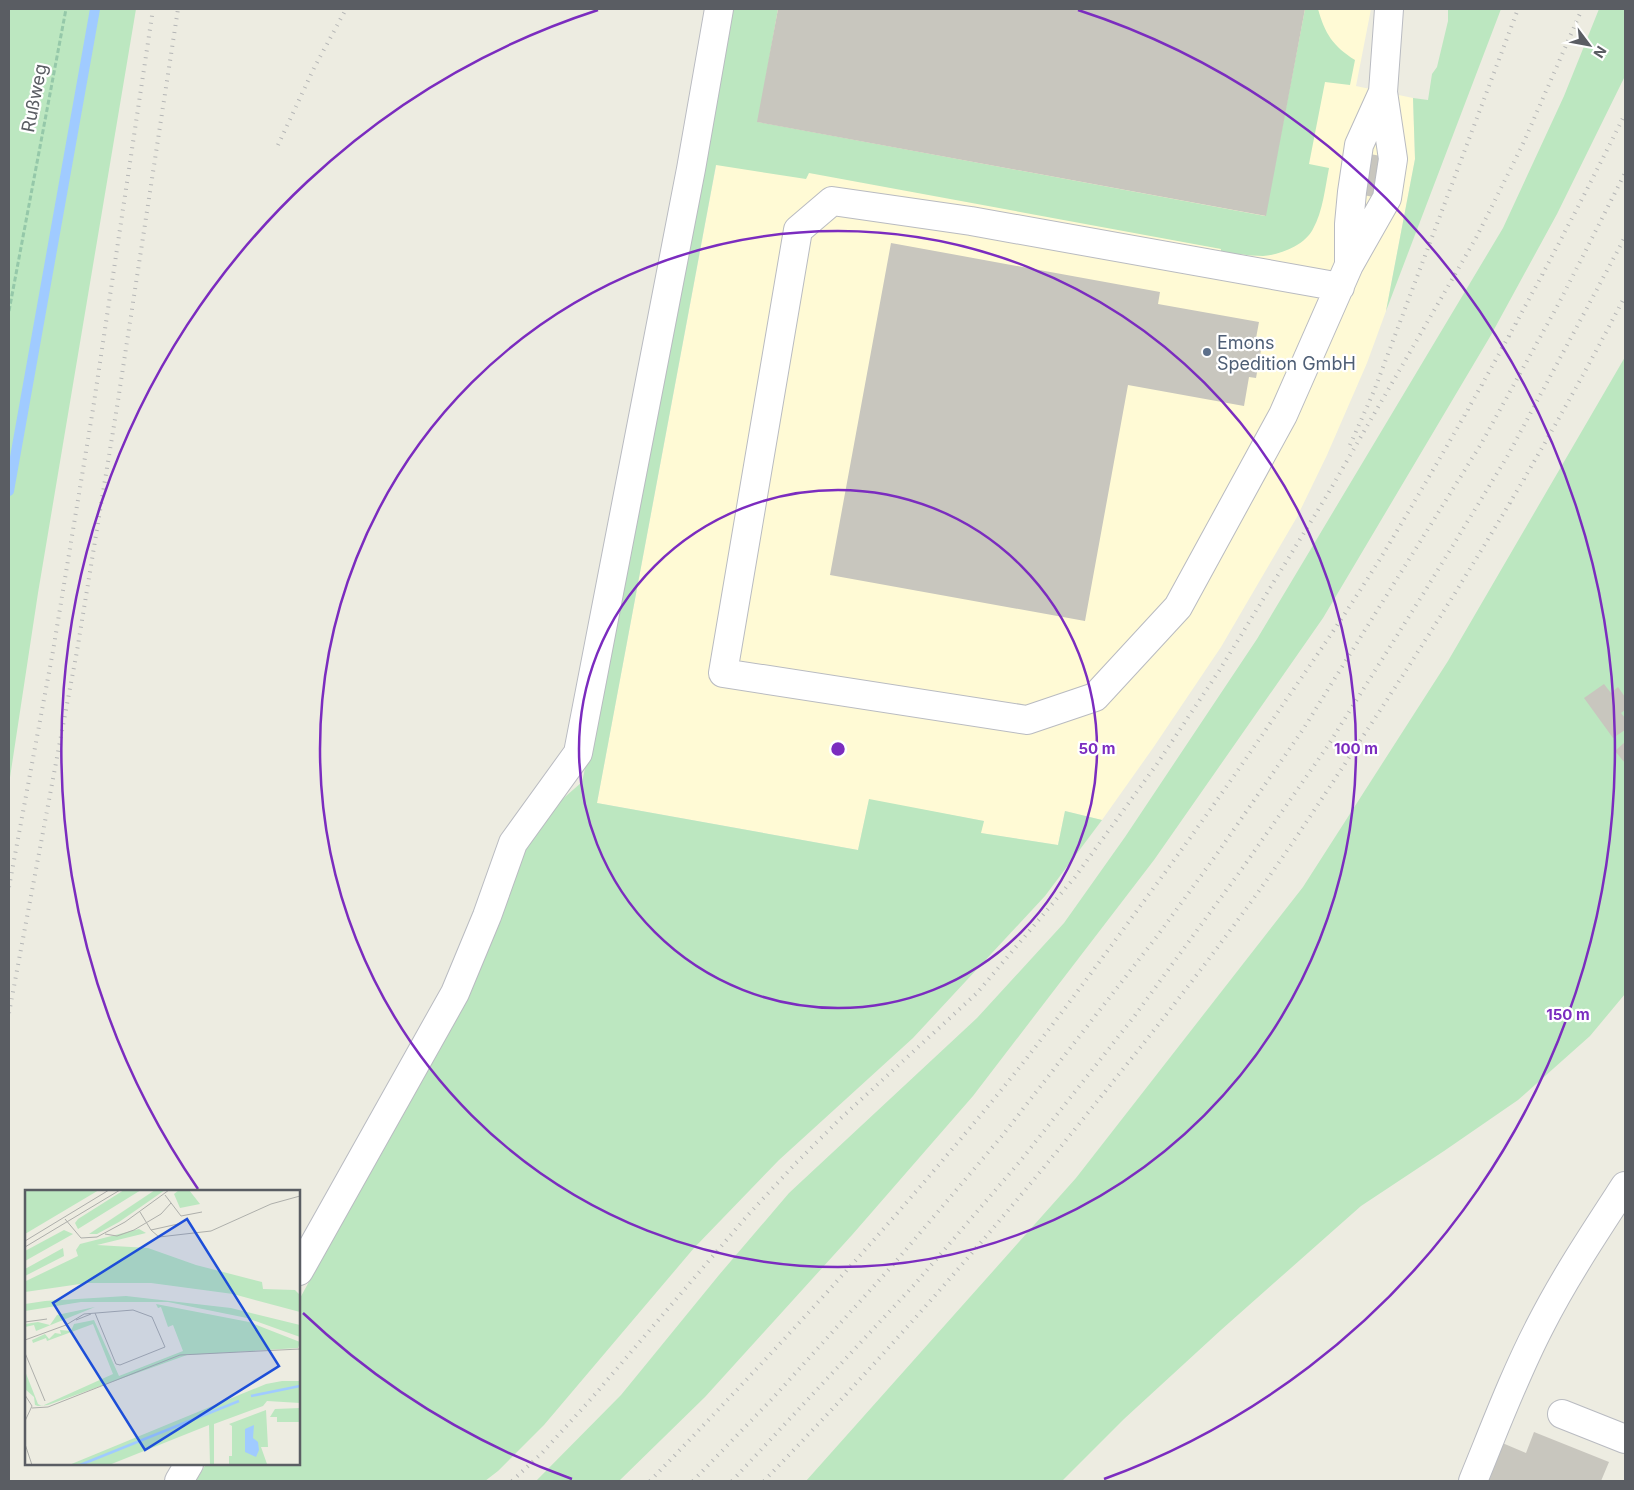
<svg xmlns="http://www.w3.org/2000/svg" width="1634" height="1490" font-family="Inter,sans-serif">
<rect width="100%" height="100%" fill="#edece1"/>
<path fill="#fffad5" d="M737,9H1371L1356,86L1413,98L1415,159L1386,311L1367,363L1327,455L1297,517L1221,647L1153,748L1102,820L1065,811L1058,845L980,833L984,821L869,800L858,850L597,803L716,166Z"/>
<path fill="#bce7c0" d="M9,9H136L38,593L9,784Z
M728,9H778L758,122L1265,216L1305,9H1318C1325,34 1333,46 1355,60L1350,85L1325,82L1309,164L1329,168C1325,188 1323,211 1313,229C1305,245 1280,255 1263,256C1255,256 1247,255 1239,254L1238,261L1220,257L1221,249L809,173L806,179L716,165L597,803L858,850L869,799L984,821L981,833L1058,845L1065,811L1102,820L1045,896L913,1038L779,1160L694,1248L544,1425L498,1471L485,1481H196L206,1464H299V1300L365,1179L529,839L550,810L582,782L620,613L649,434Z
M1448,9H1501L1386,311L1415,159L1413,98L1428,100L1432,74L1437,67L1448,21Z
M1599,9H1625V76L1557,214L1491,335L1323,618L1154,860L973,1096L852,1235L705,1397L619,1481H536L621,1395L719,1275L789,1193L977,1018L1064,923L1125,837L1257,639L1503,228L1564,96Z
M1625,357V994L1590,1036L1518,1100L1444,1151L1361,1206L1221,1330L1124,1419L1062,1481H806L1076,1178L1303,887L1448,661Z"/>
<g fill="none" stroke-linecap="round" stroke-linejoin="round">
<path stroke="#a0cbff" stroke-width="10" d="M9,491L95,9"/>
</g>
<path fill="#c8c6be" d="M778,9H1305L1266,216L757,122Z
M1359,152L1397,159L1390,200L1352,193Z
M891,243L1160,292L1158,304L1259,322L1254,349L1261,350L1256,378L1249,377L1244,406L1128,385L1085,621L830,575Z
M1604,684L1611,693L1618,687L1625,697V710L1621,713L1625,718V730L1613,738L1584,698Z
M1625,742V763L1615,751Z
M1534,1432L1609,1462L1601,1481H1483L1500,1442L1526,1453Z"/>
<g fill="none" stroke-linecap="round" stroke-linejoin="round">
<defs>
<path id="minor" d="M1349,264V224L1352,192L1359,145L1383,92
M1340,287L971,221L832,201L798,230L723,673L1027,720L1095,697L1178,607L1283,415L1349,265L1387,198L1393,159L1383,92L1389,9
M299,1271L455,993L487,916L513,843L578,753L691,169L719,9
M1562,1414L1625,1439
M179,1481L189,1464
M1473,1481C1494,1430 1514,1376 1540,1326C1565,1277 1595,1232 1625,1186"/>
</defs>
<use href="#minor" stroke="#b9bbc1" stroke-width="30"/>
<path stroke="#95c8a9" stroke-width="3" stroke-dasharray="5 2.5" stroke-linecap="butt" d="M9,311L66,9"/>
<use href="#minor" stroke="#fff" stroke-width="28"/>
<path stroke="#b5b6b6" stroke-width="4" stroke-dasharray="1 6" stroke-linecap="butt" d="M278,145L314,68L346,9
M1350,445L1374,391L1518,9
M9,887L53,651L93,409L153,9
M9,1013L77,651L117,407L178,9
M512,1481L542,1453L591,1399L747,1216L796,1163L840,1119L977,993L1075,877L1157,764L1219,671L1326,497L1476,238L1522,146L1582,9
M650,1481C762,1365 871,1247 974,1123C1034,1052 1089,976 1144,901C1193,835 1240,768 1286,700C1318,654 1350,607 1380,559C1468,414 1550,265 1625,114
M693,1481L772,1399L892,1266L1002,1136L1158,935L1219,851L1302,731L1481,444L1559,303L1625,173
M732,1481L915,1284L1022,1159L1133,1018L1244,866L1327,747L1425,591L1507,457L1625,237
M764,1481C880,1361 991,1235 1095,1104C1154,1031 1212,957 1266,881C1304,827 1340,771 1377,715C1466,579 1550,441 1625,296"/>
</g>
<g fill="none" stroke="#7b2cbf" stroke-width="2.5">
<circle cx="838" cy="749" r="259"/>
<circle cx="838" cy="749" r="518"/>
<path d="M572 1479A777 777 0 0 1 303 1313M198 1189A777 777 0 0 1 598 10M1078 10A777 777 0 0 1 1104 1479"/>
</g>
<circle fill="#5c6f8a" stroke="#fff" stroke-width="2" cx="1207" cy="352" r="5"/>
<g text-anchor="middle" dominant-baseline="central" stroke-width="4.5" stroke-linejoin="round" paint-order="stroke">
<g font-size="18" fill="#5a5d63" stroke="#fff">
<text transform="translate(34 98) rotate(-79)">Rußweg</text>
</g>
<g font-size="18" fill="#4e5e75" stroke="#fff" text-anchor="start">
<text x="1217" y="342">Emons<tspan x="1217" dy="21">Spedition GmbH</tspan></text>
</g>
</g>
<g transform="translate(25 1190)">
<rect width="275" height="275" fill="#edece1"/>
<path d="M0,0H74L0,44ZM99,0H116L53,39L50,33L53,29ZM130,0H140L94,32L72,44H64ZM154,0H164L175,14L155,18L149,4ZM114,39L121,43L72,55L123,58L171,75L237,92L238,99L270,100L275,105V122L208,104L126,93H62L0,102V89L1,91L53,66L51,60L55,54ZM39,40L48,44L0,71V61ZM38,58L39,66L0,86V79ZM101,106L206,118L275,135V147L222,128L143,112H56L0,121V114L20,111ZM131,114L224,132L275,152L273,158L162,165L23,215L13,216L10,215L9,207L0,199V181L13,214L17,216L88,184L68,134L22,151L21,148L8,153L7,150L20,144L24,149L30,143L36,144L35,140L46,141L49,134L69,130L94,186L158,161L148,135L143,137L136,117L133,118ZM70,117L11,141L9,135L0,137V134L13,132L25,135L32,125ZM257,191H275V213L242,211L238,216L189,234V275H185L184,235L84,275H44L241,194ZM275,218V232H252V227H245L250,219ZM241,220L243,257H236L242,274H204V266H207V236L204,234Z" fill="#bce7c0"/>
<path d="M229,235L228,248L233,252L234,260L231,267L220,262V239Z" fill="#a0cbff"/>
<path fill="none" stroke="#a0cbff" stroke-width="2.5" d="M226,206L275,196M55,275L214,211"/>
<path fill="none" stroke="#aeafab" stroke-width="1" d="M140,5L156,26L177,22M115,22L126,40M40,29L56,48L72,47L100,32L144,0M153,34L126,40L134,47L186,41L246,14L275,6M80,44L92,46L109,40L136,24L146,13M0,51L84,0M0,57L95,0M51,130L66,124M0,132L22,129M0,150L41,135L59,124L108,120L127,127L140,157L95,175L91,174L70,123M0,163L20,211M0,205L7,216L0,231M7,218L23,217L155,165L275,159M0,254L7,275"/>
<path fill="#1d4ed8" fill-opacity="0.15" stroke="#1d4ed8" stroke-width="2.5" d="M162,29L254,176L120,260L28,113Z"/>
<rect width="275" height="275" fill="none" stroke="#5a5d63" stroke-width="2.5"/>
</g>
<circle cx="838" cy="749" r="8" fill="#7b2cbf" stroke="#fff" stroke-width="2.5"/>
<g font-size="15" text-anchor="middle" font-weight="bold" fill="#7b2cbf" stroke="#fff" stroke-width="4.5" stroke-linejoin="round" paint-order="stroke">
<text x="1097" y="754">50 m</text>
<text x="1356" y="754">100 m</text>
<text x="1568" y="1020">150 m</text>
</g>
<rect width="1634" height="1490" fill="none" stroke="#5a5d63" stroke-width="20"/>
<g transform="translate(1589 45) rotate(122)" stroke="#ffffff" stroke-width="4" paint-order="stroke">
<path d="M0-4L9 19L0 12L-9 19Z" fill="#5a5d63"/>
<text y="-8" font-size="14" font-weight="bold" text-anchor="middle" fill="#5a5d63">N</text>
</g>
</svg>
